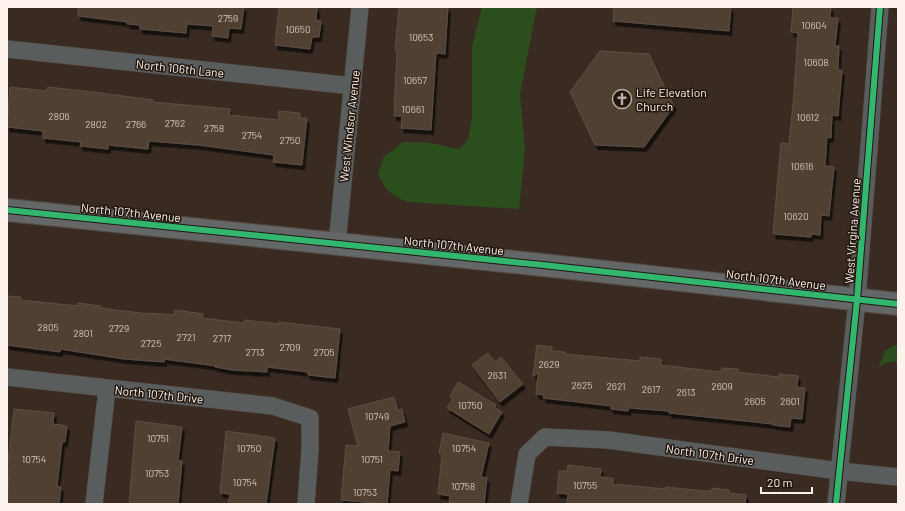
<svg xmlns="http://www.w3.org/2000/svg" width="905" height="511" font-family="Barlow,sans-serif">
<defs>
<filter id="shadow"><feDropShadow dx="2.5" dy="4.5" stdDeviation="0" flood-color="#0009"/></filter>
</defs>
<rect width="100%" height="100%" fill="#392b22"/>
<path fill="#2b4e1d" d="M482,7H537L520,94L525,150L519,209L408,202C391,195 385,191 378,173L384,157L403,142L430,143L459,149L468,140L472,117V47Z
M895,345L898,346V365L894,361L883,364L878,369L885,351Z"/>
<path fill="#4f3f32" stroke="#5b4f47" filter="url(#shadow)" d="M78,7H244L241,29L229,28L228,38L212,36L213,26L187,24L186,33L140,29V25L127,24L128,22L78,16Z
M279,7H317L316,20L321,21L319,37H312L310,49L275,45Z
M399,7H448L445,54L436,53L431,130L401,128L402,116H394L397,50H395Z
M614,7H731L729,31L613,21Z
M793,7H831L830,18H838L835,46H839L838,70H842L838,116L832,115L831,138L827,137L825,166L834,167L829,216L821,215L820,235L811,234V237L773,234L781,143L789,144L794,94L798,33L791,32Z
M600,51L649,54L674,106L644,147L595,145L570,92Z
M10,87L47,91L48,87L93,92L153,100V102L230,109L229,115L278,120L279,111L300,113V118H307L302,165L273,162L274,155L198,145L149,141L148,149L108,145V149L80,146L81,142L43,138V131L7,127Z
M7,296L21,297L20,300L78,306V303L101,306L100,308L148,314V313L175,315V310L203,314L202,318L244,323L245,320L279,324V322L340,329L335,378L308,375V372L267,367V372L232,370L215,367L216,366L164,359V362L124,359L60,349V352L7,345Z
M537,345L552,347V351L565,352V354L640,361V357L661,359V365L721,372L722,368L738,369V372L778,377L779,374L798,376L797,387L805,388L802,419L791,418L790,427L773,425V424L669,413V411L629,408L628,411L611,409V406L543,398L544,395L536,394L538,373L533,376Z
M488,353L495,362L501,357L523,384L500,402L472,365Z
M458,382L496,405L494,407L502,412L489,434L447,408L453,398L450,396Z
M394,397L398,410L402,409L405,422L390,426L388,451L400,452L398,471L390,470L387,504L341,500L346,445L358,446L348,409Z
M14,409L54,413L53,424L67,426L65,442H62L57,486L61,487L59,504H7L9,471L7,470Z
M136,421L182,427L178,460L182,461L178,504H129Z
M226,431L275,438L266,504H228L230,494L220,493Z
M443,433L489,443L481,477L487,478L484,504L449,503L450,496L438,494L442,454L439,453Z
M568,465L601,469L600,477L613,478V484L665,489L666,487L704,491H712V488L729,490V493L746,495L745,504H567L568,494L557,493L559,471H567Z"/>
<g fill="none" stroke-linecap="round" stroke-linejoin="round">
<defs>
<path id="minor" d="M7,49L353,86
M337,244L360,7
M7,377L273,406L310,418V450L306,504
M94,504L107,389
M519,504L527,454L545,437L608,440L839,471L898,477
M836,504L857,300L880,7"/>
<path id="secondary" d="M7,210L543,265L898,304"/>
</defs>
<use href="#minor" stroke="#534840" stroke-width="18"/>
<use href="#secondary" stroke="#534840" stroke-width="24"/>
<use href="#minor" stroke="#5a5d5d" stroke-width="17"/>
<use href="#secondary" stroke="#636767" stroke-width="22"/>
<defs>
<path id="cycleway" d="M7,210L543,265L898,304
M836,504L857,300L880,7"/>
</defs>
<use href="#cycleway" stroke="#21160e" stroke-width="8"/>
<use href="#cycleway" stroke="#33b770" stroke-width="6"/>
</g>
<defs>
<symbol id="church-ring" viewBox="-11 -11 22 22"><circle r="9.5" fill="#21160e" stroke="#b8ada5" stroke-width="1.5"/><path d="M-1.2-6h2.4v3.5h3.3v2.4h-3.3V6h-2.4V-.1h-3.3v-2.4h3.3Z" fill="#b8ada5"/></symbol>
</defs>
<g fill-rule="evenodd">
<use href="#church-ring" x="611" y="88" width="22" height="22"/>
</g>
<g text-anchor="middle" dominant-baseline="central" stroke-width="3" stroke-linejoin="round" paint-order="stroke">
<g font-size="10" fill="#d2c6be">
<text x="228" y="18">2759</text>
<text x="814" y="25">10604</text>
<text x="298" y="29">10650</text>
<text x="421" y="37">10653</text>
<text x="816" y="62">10608</text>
<text x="415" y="80">10657</text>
<text x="413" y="109">10661</text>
<text x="59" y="116">2806</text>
<text x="808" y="117">10612</text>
<text x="175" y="123">2762</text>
<text x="96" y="124">2802</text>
<text x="136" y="124">2766</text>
<text x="214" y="128">2758</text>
<text x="252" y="135">2754</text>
<text x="290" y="140">2750</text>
<text x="802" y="166">10616</text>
<text x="796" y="216">10620</text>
<text x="48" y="327">2805</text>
<text x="119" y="328">2729</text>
<text x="83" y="333">2801</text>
<text x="186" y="337">2721</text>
<text x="222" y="338">2717</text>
<text x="151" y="343">2725</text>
<text x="290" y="347">2709</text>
<text x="255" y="352">2713</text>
<text x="324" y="352">2705</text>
<text x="549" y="364">2629</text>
<text x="497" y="375">2631</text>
<text x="582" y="385">2625</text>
<text x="616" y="386">2621</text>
<text x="722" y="386">2609</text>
<text x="651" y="389">2617</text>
<text x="686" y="392">2613</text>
<text x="755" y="401">2605</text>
<text x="790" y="401">2601</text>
<text x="470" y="405">10750</text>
<text x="377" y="416">10749</text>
<text x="158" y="438">10751</text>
<text x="249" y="448">10750</text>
<text x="464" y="448">10754</text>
<text x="34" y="459">10754</text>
<text x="372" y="459">10751</text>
<text x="157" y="473">10753</text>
<text x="245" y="482">10754</text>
<text x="585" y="485">10755</text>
<text x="463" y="486">10758</text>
<text x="365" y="492">10753</text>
</g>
<g font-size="12" fill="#fdf3ec" stroke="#21160e">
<text transform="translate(180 68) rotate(6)">North 106th Lane</text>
<text transform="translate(349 126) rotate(-84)">West Windsor Avenue</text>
<text transform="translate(131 212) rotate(6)">North 107th Avenue</text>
<text transform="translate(852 231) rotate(-86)">West Virgina Avenue</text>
<text transform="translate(454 245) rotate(6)">North 107th Avenue</text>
<text transform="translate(776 279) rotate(7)">North 107th Avenue</text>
<text transform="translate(159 394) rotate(6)">North 107th Drive</text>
<text transform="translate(710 454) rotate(8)">North 107th Drive</text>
</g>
<g font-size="12" fill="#fdf3ec" stroke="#21160e" text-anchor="start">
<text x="636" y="92">Life Elevation<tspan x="636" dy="14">Church</tspan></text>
</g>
</g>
<rect width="905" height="511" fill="none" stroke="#fdf3ec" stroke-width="16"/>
<path d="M761 487v6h51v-6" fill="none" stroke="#fdf3ec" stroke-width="2"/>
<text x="767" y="487" font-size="12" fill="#fdf3ec" stroke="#21160e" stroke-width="3" paint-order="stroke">20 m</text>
</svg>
